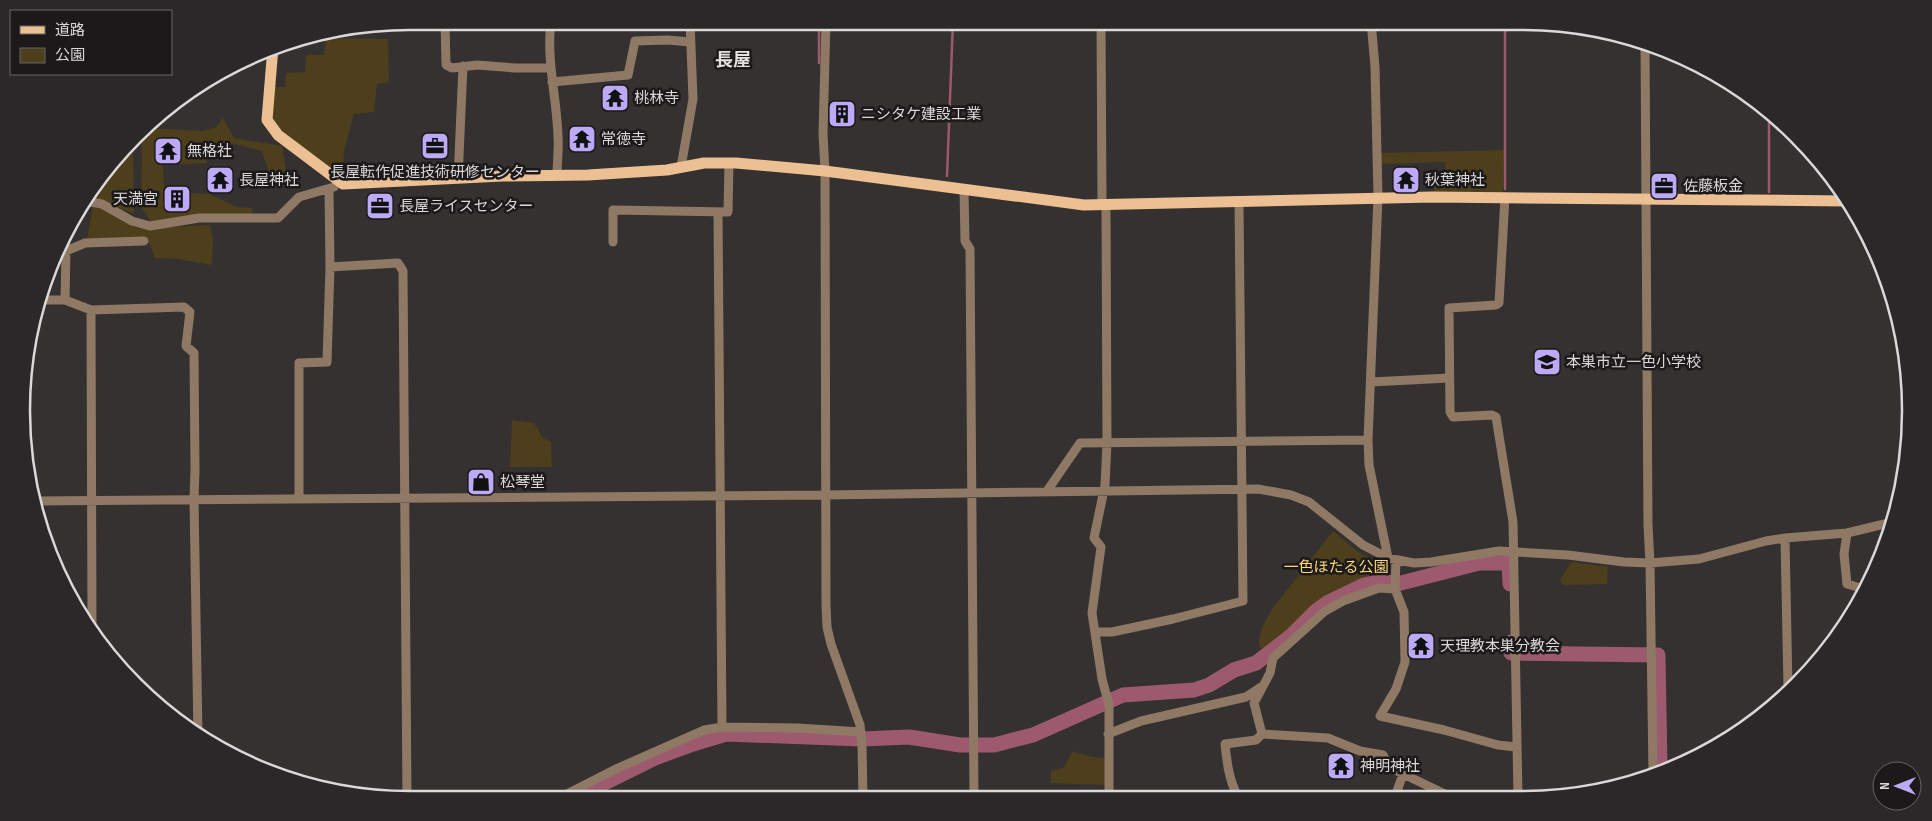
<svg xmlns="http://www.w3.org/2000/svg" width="1932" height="821" font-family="'Sofia Sans Condensed','Noto Sans JP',sans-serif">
<rect width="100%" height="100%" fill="#343130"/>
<path fill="#4d3f1b" d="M1104,21H1234V27L1104,30Z
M326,38L388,39L389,82L377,84L374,112L354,114L344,151L343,175C311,160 294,144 271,119V87H285L286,73L305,72L306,55H324Z
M223,118L234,138L282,146L286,172L269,173L262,151L235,144L220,143L219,150L208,149L207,163L163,165L164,192L210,194L236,207L252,208V215L152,223L141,207L142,133L146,128L203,131L216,127Z
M133,143L134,214L105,202L88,198Z
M1504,150L1503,193L1434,192V183H1446L1445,162L1379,164L1378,153Z
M93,205L103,206L146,228L210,225L213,239L212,265L178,259L155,258L148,239L87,240Z
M512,420L534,423L543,438L551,442L552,467H510Z
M1333,531L1358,552L1388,568L1390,573L1363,582L1319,604L1285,639L1266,650L1260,648C1256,636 1266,618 1273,608Z
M1571,562L1608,567L1607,584L1563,585L1560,580Z
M1073,751L1092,757L1105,758L1106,785L1051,783V771L1064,767Z"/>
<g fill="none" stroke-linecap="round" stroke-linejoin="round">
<path stroke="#9d5a6e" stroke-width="2.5" d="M1505,21V189
M819,63V21
M1769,111V192
M947,176L953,21"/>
<path stroke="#9d5a6e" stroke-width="15" d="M1511,642V653L1658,655L1660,768L1662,770H1671
M572,799L655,758L693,744L726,734L862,739L909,737L960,745H994L1033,735L1123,695L1194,690L1209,685L1234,670L1256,663L1291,636L1316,611L1327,603L1364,585L1378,582L1401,583L1479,563H1509L1510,584"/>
<path stroke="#8f7964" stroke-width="9" d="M445,21L446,65L452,68L477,65L515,68H550
M551,21C546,61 557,98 558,137C559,150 557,163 557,176
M826,21L823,134L825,171L826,605L827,627L831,644L860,725L862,745L863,798
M1101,21L1102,202L1106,209L1107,443L1105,485L1094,538L1101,547L1092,613L1102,679L1109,705V798
M1371,21L1375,67L1378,197L1368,440L1369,465L1388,558
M1645,42L1648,525L1650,563L1653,775
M552,82L628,75L635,41L668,40L690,42
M681,167L693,99L690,21
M458,179L463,66
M964,190L965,241L970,249L974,798
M1505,197L1499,303L1496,305L1449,308L1450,412L1453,417L1492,415L1496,417L1513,522L1518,797
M85,201L102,204L132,221L150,226L199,218H278L299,197L334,187
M718,212L722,727
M613,242V210L728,212L729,163
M330,267L398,263L403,271L407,799
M42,300H65L91,310L184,307L190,312L186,346L194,353L195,470L194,500L198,735
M65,300L66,251L85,243L144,241
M91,310L92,628
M1371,382L1449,378
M1047,491L1080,443L1368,440
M299,499V363L327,362L330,267L329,189
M34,501L825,495L1258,489L1291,495L1309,502L1363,545L1388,558L1414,563L1431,562L1499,551L1568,555L1624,562L1650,563L1699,559L1766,541L1785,538L1847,533L1893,522
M1847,533L1844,554L1847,584L1864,589
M1785,538L1788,688
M1396,560L1395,589L1404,612L1405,662L1396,689L1380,716L1444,730L1498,745L1516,747
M1096,632H1112L1173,619L1243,601L1239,203
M1108,734L1141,721L1246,697L1261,687
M1262,734L1254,703L1270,673L1273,658L1325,611L1343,601L1379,588L1395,589
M1238,797C1229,780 1227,763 1225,744L1256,740L1262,734L1328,738L1360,751L1383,755L1391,768L1451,797
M1395,797L1403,774
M557,799L618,768L704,730L722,727L798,728L861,732"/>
<path stroke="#edc094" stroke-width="11" d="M273,47L267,120L278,135L343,184L502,176L588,175L667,170L704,163H736L825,171L1084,205L1432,197L1847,201"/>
</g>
<defs>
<symbol id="temple-square" viewBox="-11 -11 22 22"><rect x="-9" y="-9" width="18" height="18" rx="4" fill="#bcaaf6" stroke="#1b1919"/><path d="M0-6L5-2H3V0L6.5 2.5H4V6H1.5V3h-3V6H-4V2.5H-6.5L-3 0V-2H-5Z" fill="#111"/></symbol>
<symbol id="building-square" viewBox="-11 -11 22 22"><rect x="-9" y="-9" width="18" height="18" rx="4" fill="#bcaaf6" stroke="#1b1919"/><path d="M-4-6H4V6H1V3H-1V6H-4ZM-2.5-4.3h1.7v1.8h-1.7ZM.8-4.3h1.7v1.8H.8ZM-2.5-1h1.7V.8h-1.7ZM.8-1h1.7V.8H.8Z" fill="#111"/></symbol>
<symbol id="office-square" viewBox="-11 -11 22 22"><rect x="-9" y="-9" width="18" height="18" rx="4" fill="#bcaaf6" stroke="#1b1919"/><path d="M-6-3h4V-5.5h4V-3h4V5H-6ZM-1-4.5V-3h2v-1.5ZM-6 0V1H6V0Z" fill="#111"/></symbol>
<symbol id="school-square" viewBox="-11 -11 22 22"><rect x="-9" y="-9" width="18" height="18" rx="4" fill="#bcaaf6" stroke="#1b1919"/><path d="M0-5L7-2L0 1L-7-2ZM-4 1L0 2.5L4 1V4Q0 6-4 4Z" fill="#111"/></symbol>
<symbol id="shop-square" viewBox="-11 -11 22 22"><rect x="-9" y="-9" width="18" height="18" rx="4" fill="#bcaaf6" stroke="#1b1919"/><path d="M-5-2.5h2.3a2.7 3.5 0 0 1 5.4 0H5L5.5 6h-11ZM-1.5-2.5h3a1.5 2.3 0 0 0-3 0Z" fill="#111"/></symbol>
</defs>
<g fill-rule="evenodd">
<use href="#temple-square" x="599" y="82" width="32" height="32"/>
<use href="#building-square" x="826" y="98" width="32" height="32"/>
<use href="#temple-square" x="566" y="123" width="32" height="32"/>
<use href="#office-square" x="419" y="130" width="32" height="32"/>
<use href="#temple-square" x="152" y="135" width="32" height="32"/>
<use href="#temple-square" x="204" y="164" width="32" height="32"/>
<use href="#temple-square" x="1390" y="164" width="32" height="32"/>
<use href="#office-square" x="1648" y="170" width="32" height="32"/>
<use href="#building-square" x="161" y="183" width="32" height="32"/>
<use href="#office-square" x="364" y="190" width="32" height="32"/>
<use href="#school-square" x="1531" y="346" width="32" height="32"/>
<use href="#shop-square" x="465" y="466" width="32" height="32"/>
<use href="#temple-square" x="1405" y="630" width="32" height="32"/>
<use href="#temple-square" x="1325" y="750" width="32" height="32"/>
</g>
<g text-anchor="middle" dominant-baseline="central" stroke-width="5" stroke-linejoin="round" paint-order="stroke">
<g font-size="15" fill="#dad8d8" stroke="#1b1919" text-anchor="start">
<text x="634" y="98">桃林寺</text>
<text x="861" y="114">ニシタケ建設工業</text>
<text x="601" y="139">常徳寺</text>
<text x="187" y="151">無格社</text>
<text x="435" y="172" text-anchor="middle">長屋転作促進技術研修センター</text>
<text x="239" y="180">長屋神社</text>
<text x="1425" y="180">秋葉神社</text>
<text x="1683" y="186">佐藤板金</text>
<text x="158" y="199" text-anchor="end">天満宮</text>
<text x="399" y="206">長屋ライスセンター</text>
<text x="1566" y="362">本巣市立一色小学校</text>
<text x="500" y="482">松琴堂</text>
<text x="1440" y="646">天理教本巣分教会</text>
<text x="1360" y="766">神明神社</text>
</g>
<g font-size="15" fill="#fed97b" stroke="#1b1919">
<text x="1336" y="567">一色ほたる公園</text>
</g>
<g font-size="18" font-weight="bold" fill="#e5e1df" stroke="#1b1919">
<text x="733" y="60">長屋</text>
</g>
</g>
<path d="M0 0H1932V821H0ZM410 30H1522A380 380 0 0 1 1902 410V411A380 380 0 0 1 1522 791H410A380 380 0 0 1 30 411V410A380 380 0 0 1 410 30Z" fill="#2a2828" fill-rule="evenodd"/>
<path fill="none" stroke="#dad8d8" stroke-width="2.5" d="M410 30H1522A380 380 0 0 1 1902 410V411A380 380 0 0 1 1522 791H410A380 380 0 0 1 30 411V410A380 380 0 0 1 410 30Z"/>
<rect x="10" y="10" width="162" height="65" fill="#1b1919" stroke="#676565"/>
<rect x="20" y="26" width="25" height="8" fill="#edc094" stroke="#676565"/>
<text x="55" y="35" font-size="15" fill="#dad8d8">道路</text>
<rect x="20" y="48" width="25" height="15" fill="#4d3f1b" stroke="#676565"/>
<text x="55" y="60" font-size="15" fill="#dad8d8">公園</text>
<g transform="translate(1897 786) rotate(270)"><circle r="24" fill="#1b1919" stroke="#676565"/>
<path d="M0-4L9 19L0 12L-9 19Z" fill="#bcaaf6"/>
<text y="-8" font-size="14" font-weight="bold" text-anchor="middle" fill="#dad8d8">N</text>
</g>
</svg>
